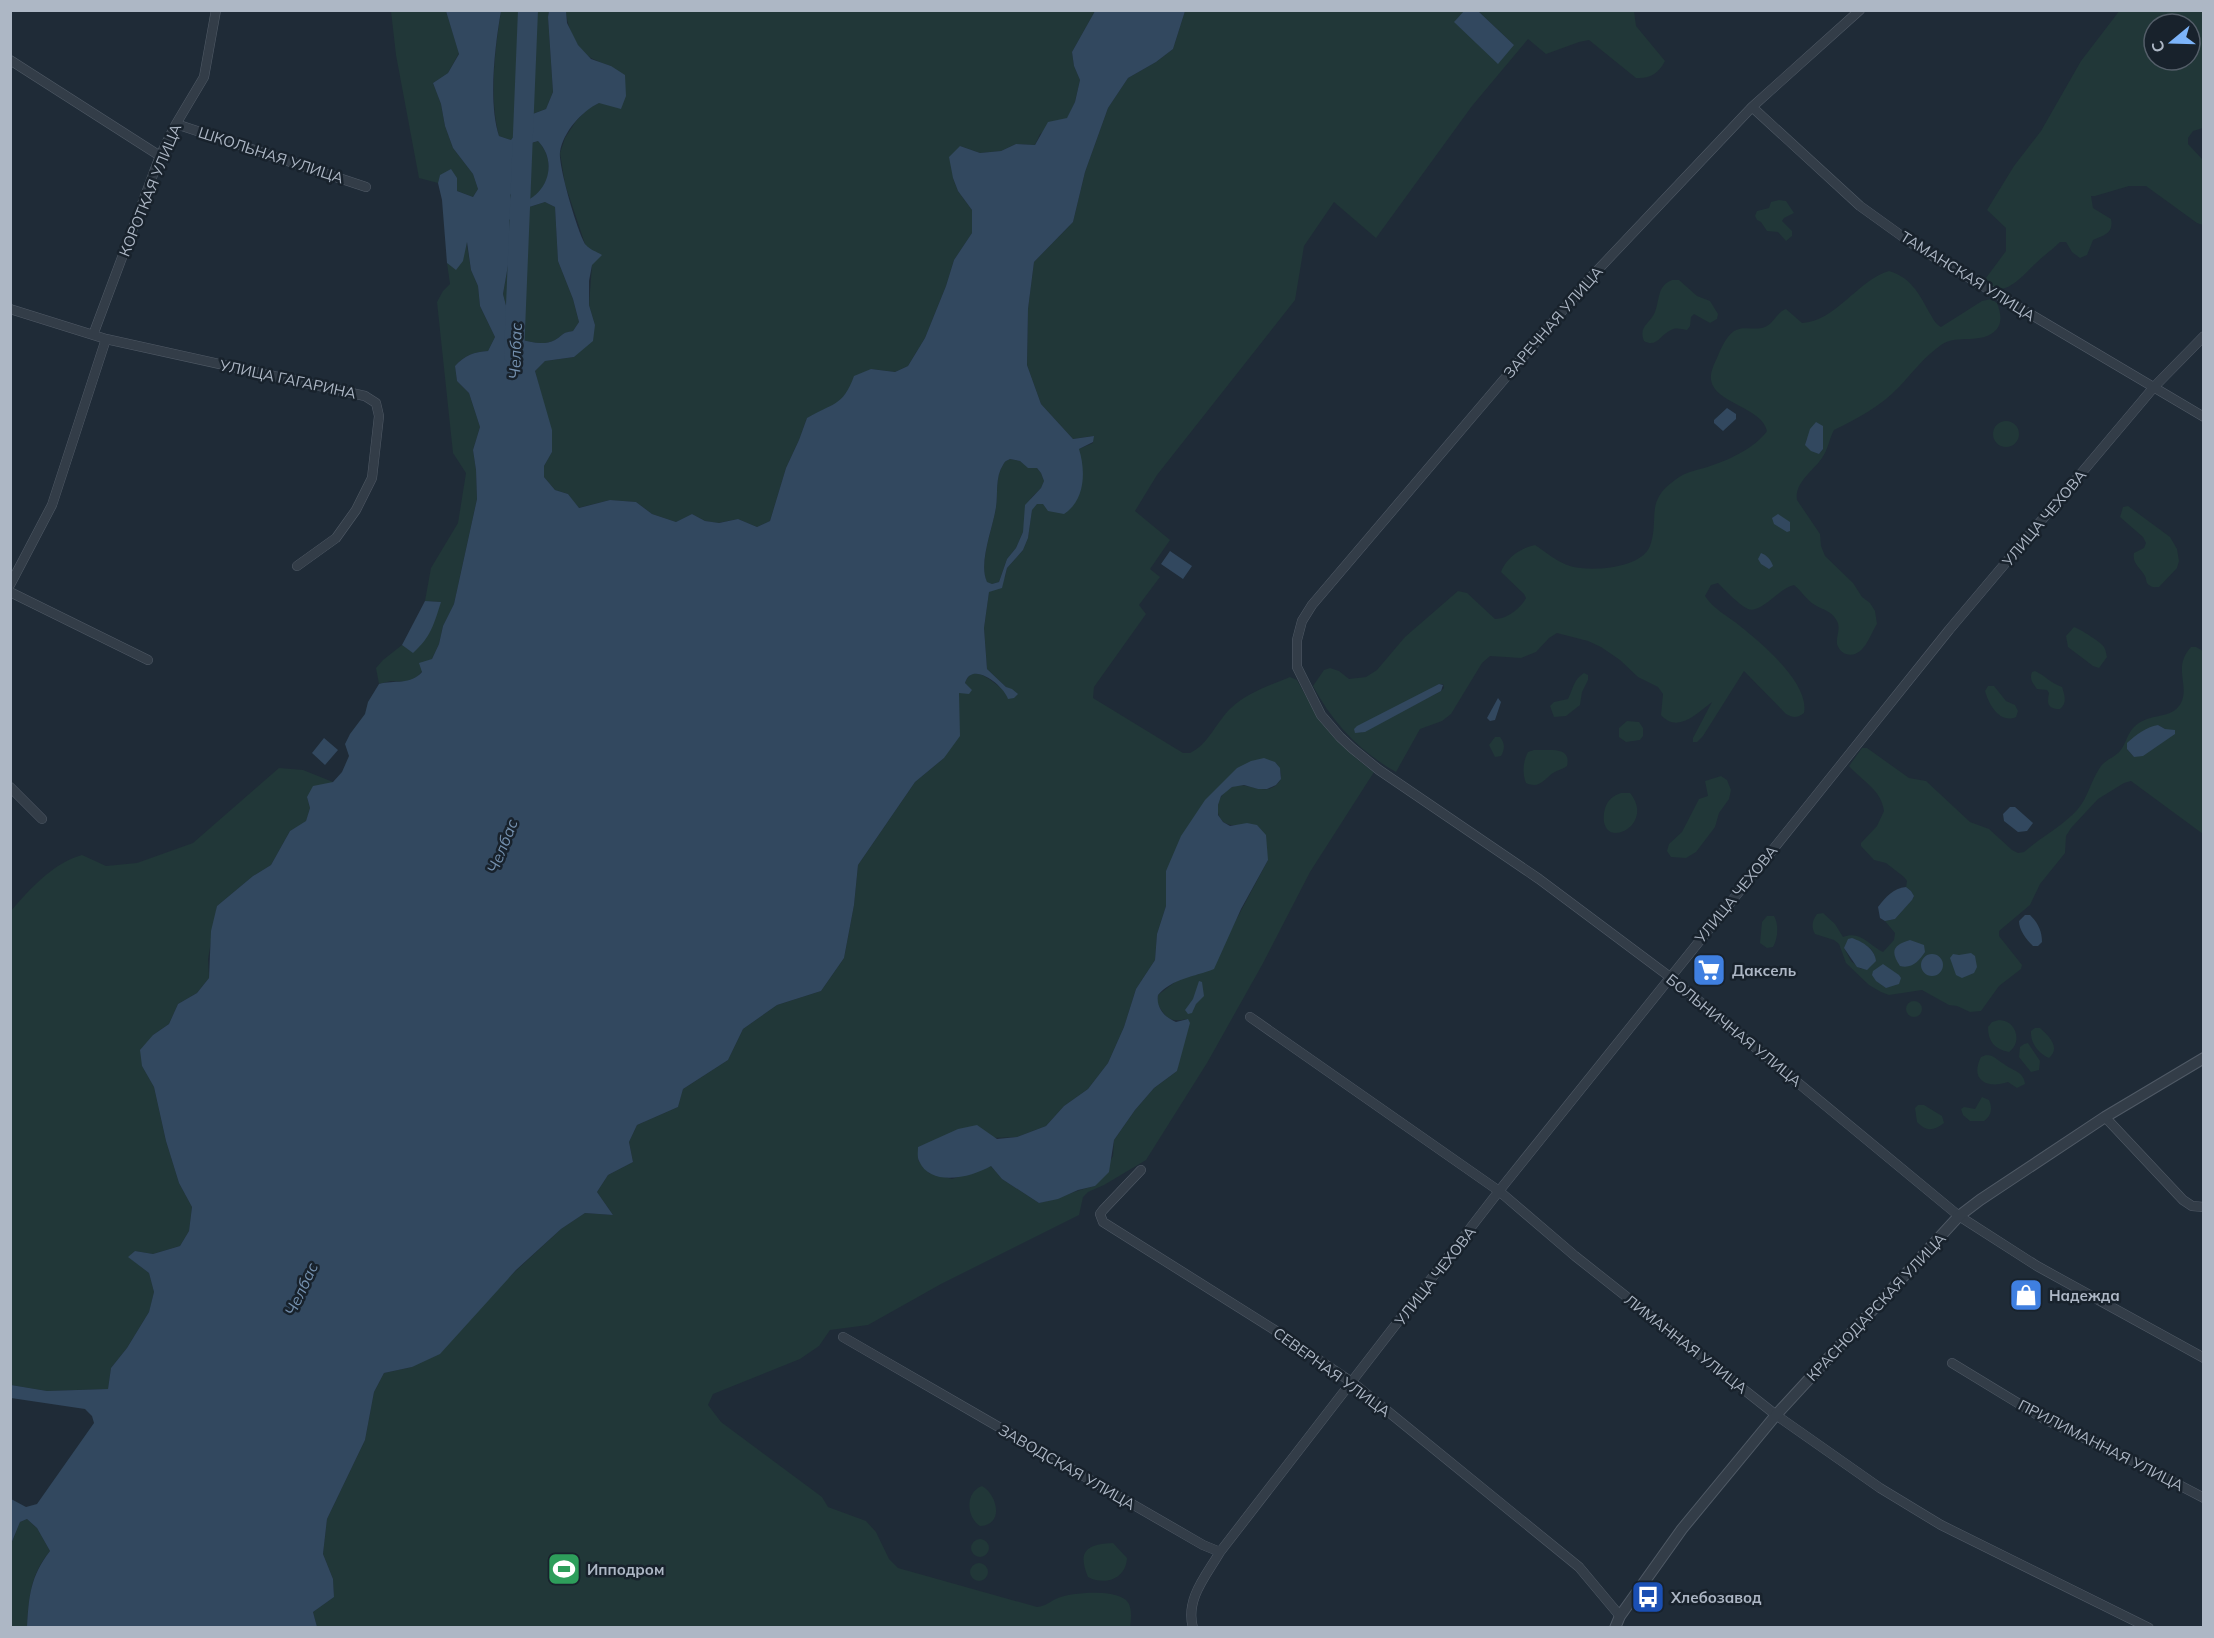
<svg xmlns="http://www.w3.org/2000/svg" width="2214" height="1638" font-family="Mulish,sans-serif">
<rect width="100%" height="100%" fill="#1f2b37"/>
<path fill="#213738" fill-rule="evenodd" d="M2120,10L2203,11V128L2193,131L2188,138V144L2203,160V225L2197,223L2146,186H2129L2095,196H2091L2093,208L2111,219C2114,233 2104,235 2093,240L2087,255L2080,258L2072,252L2066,242H2060C2052,250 2043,256 2035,264C2023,275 1999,305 1986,278L2006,251V228L1987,210L2014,166L2041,131L2081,61ZM2154,24H2190V60H2154Z
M391,11H446L459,53L448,73L433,83L441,104L445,126L453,148L473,174L478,189L473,197L457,191V178L440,175L438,183L419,178L396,55Z
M501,11H549L548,17L553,92L546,109L530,115L511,140L499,136C489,98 495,49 501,11Z
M566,11H1095L1072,52L1074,66L1080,80L1075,102L1067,119L1040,134L1035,145L1016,144L1001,151L980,153L960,146L953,178L958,191L972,210V233L954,260L946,286L925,338L908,366L895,372L871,369L838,403L807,418L799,440L786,468L770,521L757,527L738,519L718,523L705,521L692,514L676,522L652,514L636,502L610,500L578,508L568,494L555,490L544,477V466L552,452L543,401L535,371L545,361L574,357L595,325L589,305L592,265L565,184L560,153L565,138L576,121L589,108L599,103L611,66C605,64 599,62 593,59C577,51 567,27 566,11Z
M1185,11H1464L1455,22L1514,45L1478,11H1634L1636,26L1665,61C1659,73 1650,79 1636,78L1589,40L1579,42L1546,54L1528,39L1472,106L1376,238L1334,202L1304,246L1295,300L1157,475L1135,511L1170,540L1150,569L1160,577L1139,605L1146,614L1094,687L1093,698L1183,753H1190C1208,745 1217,721 1231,708C1246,693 1271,685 1290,677L1297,680C1318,719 1337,746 1374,772L1310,872L1262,965L1207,1063L1146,1160L1104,1185L1088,1192L1083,1197L1079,1215L941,1284L868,1325L830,1330L819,1346L800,1359L713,1394L708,1405L721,1422L822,1497L828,1507L866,1521L876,1532L889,1559L898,1568L1037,1607C1047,1606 1050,1601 1058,1598C1072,1592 1122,1588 1129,1604C1132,1611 1131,1620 1130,1627L317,1628L313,1612L334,1597L333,1579L323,1554L327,1519L365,1440L374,1392L384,1373L412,1367L561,1229L585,1213L613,1215L597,1192L608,1175L633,1162L629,1142L637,1125L678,1107L683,1089L728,1060L743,1029L777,1005L821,991L844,958L854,905L858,865L915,782L944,758L959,692L967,687L965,683C973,660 996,685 1007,693L1006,687L987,669L984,628L989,592L1005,577L1007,568L1023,550L1028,538L1032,509L1037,503L1043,504L1079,449L1093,443V436L1073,439L1041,404L1027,365L1028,309L1034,262L1073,222L1085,172L1108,108L1128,78L1156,62L1173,49ZM1275,762C1281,769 1285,779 1275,786C1262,795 1248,782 1234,786C1212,794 1211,829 1239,825L1268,860L1228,935L1199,974L1179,979L1158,995L1157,1003C1166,1018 1169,1023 1187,1019L1177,1071L1154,1088L1135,1110L1114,1140L1113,1156L1095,1186C1076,1190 1059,1199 1039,1203L1002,1179L991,1166L952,1179L929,1173L918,1160V1147L937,1140L1017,1137L1046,1126L1064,1106L1088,1089L1108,1063L1124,1027L1136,989L1155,960L1157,934L1166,906V871L1237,768Z
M538,141C561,166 545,203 511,204L510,195L518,186C508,163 514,148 538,141Z
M1779,200L1786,201L1794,213L1784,218L1782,221L1792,231V236L1786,241L1778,232L1767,231L1761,222L1757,220L1755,216L1757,211L1769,208L1771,202Z
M545,202L555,207L558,261L573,299L579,322L573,331C560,333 564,335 555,340C543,346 531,342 519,339L511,325L503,294L511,248L509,220L526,208Z
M466,240L471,270L478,286L480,306L495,337L488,351C474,352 465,355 455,366L457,381L469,393L480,427L473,450L476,470L477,499L454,604L443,626L439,644L432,659L418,676L407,682L391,681L379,684L376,668L383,660L402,645L413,652L440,602L425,601L431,568L458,523L466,473L453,453L437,302L443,291L450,284L447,263L456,269Z
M1889,271C1910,277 1919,293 1929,312C1933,318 1934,323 1941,327L1982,301L1991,299L1997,303C2000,311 2003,321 1997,329C1982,346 1958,333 1941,345C1924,357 1913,372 1899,387C1881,406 1857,419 1834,430C1829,439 1828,450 1822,458C1814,470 1794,483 1797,500L1820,534L1821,546L1825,556L1853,583L1862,597L1870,603L1875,611L1877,624C1870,634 1864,659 1846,654C1842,653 1838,648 1837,644C1836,636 1841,629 1837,621C1832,611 1823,610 1815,605C1806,600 1802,591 1794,585C1779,588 1761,614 1748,609C1739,605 1725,590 1718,583L1711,585L1705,596C1713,609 1728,616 1740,626C1761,643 1810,683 1804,713C1797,718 1794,718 1786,714L1744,671L1703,736L1697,742H1693V738L1712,702C1697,713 1678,734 1661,715L1663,694L1658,687L1638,677L1620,660L1601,647L1588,641L1557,633L1549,638L1536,652L1521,658L1490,656L1482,663L1451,714L1442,721L1420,729L1396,772C1360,752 1332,722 1313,686L1324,670L1330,668L1339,671L1349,679L1366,677L1377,670L1405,637L1458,591L1467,593L1495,619C1507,619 1521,608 1526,598L1524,594L1501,572C1506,558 1520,548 1535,545C1546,552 1557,562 1570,566C1590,572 1641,569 1650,546C1660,518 1644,502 1675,480C1686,471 1700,470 1713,465C1731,459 1756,447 1767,431C1762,407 1714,403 1711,380C1710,373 1714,364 1717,358C1721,348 1726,337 1734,331C1744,325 1755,331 1765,327C1774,323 1777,312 1786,309L1802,323C1835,322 1858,280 1889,271ZM1823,426V449L1819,454L1806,440ZM1439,684H1443L1444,688L1441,691L1358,734Z
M1672,280H1679L1697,296L1710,301L1718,314L1717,319L1710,323L1694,314L1691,317L1690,326L1687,330C1681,329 1676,327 1671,330C1660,335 1657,348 1644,341C1638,326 1650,324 1655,312C1660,299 1657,286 1672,280Z
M1993 434a13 13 0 1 1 26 0a13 13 0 1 1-26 0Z
M1010,459L1020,461L1028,467L1037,468L1041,473L1044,481L1041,488L1031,498L1023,532L1016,548L1007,559L999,582L992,584L987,583C978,563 993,528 996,507C998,494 995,477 1003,465C1005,461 1006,461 1010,459Z
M2128,506L2170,537L2177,549L2179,561L2177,568L2159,587C2155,587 2152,588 2149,585C2145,582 2147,579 2145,576C2140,567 2132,564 2134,553L2144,548L2146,543L2143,537L2120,517L2123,507Z
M2074,627C2080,629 2101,642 2104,647C2106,650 2106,654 2107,657L2099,668L2093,666L2068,647L2066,636Z
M2191,647H2196L2203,651V834L2131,781L2124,783L2098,799L2071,828L2066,836L2065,853L2040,884L2030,905L1999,931V936L2022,965L2021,969L1999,986L1981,1011L1970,1012L1957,1006L1949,1005L1922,990L1889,995L1881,992L1869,985L1846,963L1839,944L1834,940L1815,934C1811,926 1812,921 1817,914L1823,913L1835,924L1843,937C1860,930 1869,945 1883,952L1894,940L1895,933L1885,921L1895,919L1914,897L1911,891L1906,887L1907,881L1904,877L1886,863L1874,860L1861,846V843L1877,826L1884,811C1881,789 1862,781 1849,766L1862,748H1867L1909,778L1926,781L1970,822L1989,829L2012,850L2018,853L2024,852C2041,837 2063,826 2078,809C2088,797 2091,781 2099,769C2104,760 2114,758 2120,751C2126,744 2127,734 2134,727C2151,711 2171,721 2181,703C2190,685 2172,668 2191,647ZM2158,725L2165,729L2134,757L2127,749ZM1859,941L1871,949L1875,956L1861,969L1851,961L1844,948Z
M2035,671C2046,676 2050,683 2062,687C2065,696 2067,703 2060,709C2047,709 2047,703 2049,693L2047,690L2037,689C2033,683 2029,680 2032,672Z
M1584,673L1588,675V680L1582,692L1580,705L1566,716L1554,717L1550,706L1554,702L1568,699C1573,689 1573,680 1584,673Z
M1988,686H1994L2006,701L2015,705L2018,711L2016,717C2000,724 1989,705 1985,691Z
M1627,721L1639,722L1643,728V736L1640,740L1626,742L1619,737V728Z
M1495,737H1500C1505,743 1505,749 1501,756L1495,757L1489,745Z
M1534,750C1548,751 1572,745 1567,766C1563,769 1558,770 1553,773C1543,780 1540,789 1526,783C1522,773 1523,761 1528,752Z
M279,768L303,770L333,782L307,797L310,808L306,822L290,831L271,865L253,876L217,906L208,959L209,978L197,993L178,1004L169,1024L153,1035L142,1066L154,1087L166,1141L179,1183L192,1207L189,1231L180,1246L153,1254L135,1251L129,1257L149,1273L154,1292L149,1312L127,1348L111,1368L108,1389L47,1391L11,1385V911C30,889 53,863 82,855L106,866L137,863L193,843Z
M1721,776L1727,780L1731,790L1729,799L1719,813L1715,827L1696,852L1686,858L1671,857L1667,851L1669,844L1682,832L1699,799L1708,796L1705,781Z
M1621,793H1630C1657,826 1599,853 1604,813C1606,802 1610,797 1621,793Z
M1767,916H1774C1779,924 1778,939 1773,947L1767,948L1760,943L1762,922Z
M1906 1009a8 8 0 1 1 16 0a8 8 0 1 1-16 0Z
M1999,1020C2016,1020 2023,1042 2009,1052C1994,1049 1988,1041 1988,1027L1992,1022Z
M2035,1028H2040C2049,1036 2061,1048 2049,1058C2039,1054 2030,1043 2031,1031Z
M2028,1043L2040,1061L2039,1070L2031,1072L2019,1057L2020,1047L2024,1044Z
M1986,1055C1994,1055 1997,1060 2004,1064C2012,1071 2024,1071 2025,1084L2017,1088L2008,1082C1988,1089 1969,1081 1981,1057Z
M1982,1097L1989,1100C1993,1109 1991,1116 1984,1121H1970L1963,1115L1961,1109L1964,1107L1975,1109Z
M1918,1105H1924L1942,1116L1944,1123C1933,1131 1927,1132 1917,1122L1915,1108Z
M982,1486C997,1494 1005,1525 980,1526C966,1517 965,1492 982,1486Z
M27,1519L37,1528L50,1551C30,1575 29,1597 27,1627L11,1628V1544L20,1522Z
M971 1548a9 9 0 1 1 18 0a9 9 0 1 1-18 0Z
M1113,1543L1127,1558C1126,1579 1105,1586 1088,1577C1077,1551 1087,1544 1113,1543Z
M970 1572a9 9 0 1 1 18 0a9 9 0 1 1-18 0Z"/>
<path fill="#32485f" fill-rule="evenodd" d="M446,11H501C495,45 488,103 499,136L511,140L530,115L546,109L553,92L548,17L549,11H566L567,23L578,45L591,59L611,66L625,75L626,96L621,109L599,103C582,111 563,132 560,152C558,165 578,234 586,245C589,249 597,252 602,255L592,265L589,281V305L595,325L593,341L574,357L545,361L535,371L552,430V452L544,466V477L555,490L568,494L579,508L610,500L636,502L652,514L676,522L692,514L705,521L719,523L738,519L757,527L770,521L786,468L799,440L807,418C832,403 843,407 854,376L871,369L895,372L908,366L925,338L946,286L954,260L972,233V210L958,191L953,178L949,157L960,146L980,153L1001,151L1016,144L1035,145L1048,122L1067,118L1075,102L1080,80L1074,66L1072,52L1095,11H1185L1173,49L1156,62L1128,78L1108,108L1085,172L1073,222L1034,262L1028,309L1027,365L1041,404L1073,439L1094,436L1093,442L1079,449C1086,472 1085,500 1064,514L1048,511L1043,504H1037L1032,510L1028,538L1023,550L1007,568L1002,588L989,592L984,628L987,669L1006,687L1012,689L1018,694L1014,698L1008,699C1004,686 972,660 965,683L972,690L969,694L959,693L960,736L944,758L915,782L858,865L854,905L844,958L821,991L777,1005L743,1029L728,1060L683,1089L678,1107L637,1125L629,1142L633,1162L608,1175L597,1192L613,1215L585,1213L561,1229L516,1270L440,1354L412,1367L384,1373L374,1392L365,1440L327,1519L323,1554L333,1579L334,1597L313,1612L317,1627H27C29,1596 30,1577 50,1551L37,1528L27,1519L20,1522L11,1544V1499L26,1507L37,1504L94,1423L92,1416L85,1409L11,1398V1385L47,1391L108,1389L111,1368L127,1348L149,1312L154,1292L149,1273L128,1257L135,1251L153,1254L180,1246L189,1231L192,1207L179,1183L166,1141L154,1087L142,1066L140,1050L153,1035L169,1024L178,1004L197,993L209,978L211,931L217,906L253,876L271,865L290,831L306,821L310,808L307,797L313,786L333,782L342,772L349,756L345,744L350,734L365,714L368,702L379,684C394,680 411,685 422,672L419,663L432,659L439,644L443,626L454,604L477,499L476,470L473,450L480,427L469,393L457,381L455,366C465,355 474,352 488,351L495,337L480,306L478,286L471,270L467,242L463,261L456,270L447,263L442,200L438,183L440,175L451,169L457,178V191L473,197L478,189L473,174L453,148L445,126L441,104L433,83L448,73L459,54ZM538,141C561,165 544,203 512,204L510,195L518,186C508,164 514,147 538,141ZM545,202L555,207L558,261L573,299L579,322L573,331C560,333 564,335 555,340C543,346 531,342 519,339L511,325L503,294L511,248L509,220L526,208ZM1010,459L1020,461L1028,468H1037L1041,473L1044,481L1041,488L1025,505L1023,532L1016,548L1007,559L999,582L992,584L987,582C978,563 993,528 996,507C998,494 995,477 1003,465C1005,461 1006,461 1010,459Z
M1464,11H1478L1514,45L1498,64L1454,22Z
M1727,408L1736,414V419L1723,431L1714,423V420Z
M1816,422L1823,426V449L1819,454L1811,451L1805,445L1810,429Z
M1778,514L1790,522V531L1787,532L1774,524L1772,518Z
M1170,551L1192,566L1183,579L1161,564Z
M1761,553C1767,555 1771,560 1773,566L1769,569L1761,564L1758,559Z
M425,601L441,602C434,624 431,637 413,653L402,645Z
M1439,684L1443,685L1441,691L1365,732L1355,733L1354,729L1357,726Z
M1498,698L1501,702L1495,720L1490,721L1487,718Z
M2158,725L2165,729L2175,730V734L2143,756L2134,757L2127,749V743C2136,735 2146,727 2158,725Z
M324,738L338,750L325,765L312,753Z
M1264,758L1275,762L1280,768L1281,779L1276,785L1267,789H1258L1244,785L1232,787L1221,796L1218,805V815L1223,822L1230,826L1247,823L1257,825L1266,835L1268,860L1241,909L1214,969C1194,977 1173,978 1158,995C1156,1007 1164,1017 1176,1022L1188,1019L1190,1023L1177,1071L1154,1088L1135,1110L1114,1140L1109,1172L1095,1186L1078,1190L1058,1199L1039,1203L1002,1179L991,1166C972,1177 931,1188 919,1161C917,1157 918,1151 918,1147L958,1129L977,1125L997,1139L1017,1137L1046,1126L1064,1106L1088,1089L1108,1063L1124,1027L1136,989L1155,960L1157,934L1166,906V871L1181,836L1205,800L1237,768L1251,761Z
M2010,807H2015L2033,823L2027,831L2018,832L2004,821L2003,814Z
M1906,887L1911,891L1914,896L1912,900L1895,919L1885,921L1880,918L1878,907C1886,897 1893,888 1906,887Z
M2025,915H2030C2038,923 2042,931 2042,942L2038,946H2033C2026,939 2019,930 2019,921Z
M1852,938C1863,942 1875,949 1876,961L1867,970L1857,967L1844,948L1848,939Z
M1910,940L1924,945L1925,952C1919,961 1912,969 1900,966C1890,951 1893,945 1910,940Z
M1971,953L1975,956L1977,967L1974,973L1962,978L1956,975L1950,958L1953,954L1959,955Z
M1921 965a11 11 0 1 1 22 0a11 11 0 1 1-22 0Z
M1883,964L1899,975L1901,978L1899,984L1886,988L1876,981L1872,975L1873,971Z
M1199,981L1202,982L1204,996L1196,1004L1192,1013L1188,1014L1185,1010L1193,999Z"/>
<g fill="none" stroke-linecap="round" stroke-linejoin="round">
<path stroke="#32485f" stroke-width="20" d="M514,355L528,10"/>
<defs>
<path id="minor" d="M1860,10L1752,107L1592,276L1312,605L1302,621L1297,640V667L1321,715L1340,737L1353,749L1379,770L1539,879L1670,977L1959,1216L2037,1266L2204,1358
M10,60L160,156
M1752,107L1860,206L1917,247L2204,417
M176,124L366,187
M10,309L106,339L365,396L376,403L379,416L372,478L356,510L336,538L297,566
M93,335L160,156L176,124L204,77L216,10
M10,585L52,505L106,339
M10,592L148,660
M10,787L42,819
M1250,1017L1499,1191L1575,1256L1776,1415L1880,1488L1941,1525L2149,1628
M2105,1117L2183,1200L2192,1206L2204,1207
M1141,1170L1103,1210L1100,1214L1103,1222L1273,1329L1353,1383L1579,1567L1620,1616
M843,1337L1203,1545L1220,1552
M1952,1363L2044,1419L2133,1461L2204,1498
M1193,1628C1185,1599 1206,1576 1220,1552L1499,1191L1949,630L2154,387L2204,336"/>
<path id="tertiary" d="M1615,1628L1620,1616L1682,1529L1776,1415L1959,1216L1980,1200L2105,1117L2204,1058"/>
</defs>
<use href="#minor" stroke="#505a66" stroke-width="10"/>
<use href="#tertiary" stroke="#505a66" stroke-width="12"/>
<use href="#minor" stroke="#333d48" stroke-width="9"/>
<use href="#tertiary" stroke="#333d48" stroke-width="10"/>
</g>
<defs>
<symbol id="supermarket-square" viewBox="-11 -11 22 22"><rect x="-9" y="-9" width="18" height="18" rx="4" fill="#3f7fe0" stroke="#18222c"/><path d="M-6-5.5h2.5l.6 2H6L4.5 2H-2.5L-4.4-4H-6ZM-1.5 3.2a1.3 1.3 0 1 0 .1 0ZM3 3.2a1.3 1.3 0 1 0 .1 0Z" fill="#fff"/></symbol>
<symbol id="shop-square" viewBox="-11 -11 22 22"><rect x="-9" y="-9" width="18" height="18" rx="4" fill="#3f7fe0" stroke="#18222c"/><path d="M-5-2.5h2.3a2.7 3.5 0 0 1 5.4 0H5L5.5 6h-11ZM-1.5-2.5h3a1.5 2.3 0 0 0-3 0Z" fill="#fff"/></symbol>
<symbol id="stadium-square" viewBox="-11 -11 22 22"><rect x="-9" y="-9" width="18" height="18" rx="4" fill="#2e9e5b" stroke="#18222c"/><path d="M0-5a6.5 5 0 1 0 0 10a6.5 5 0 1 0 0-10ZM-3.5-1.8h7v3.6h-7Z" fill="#fff"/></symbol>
<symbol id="bus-square" viewBox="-11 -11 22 22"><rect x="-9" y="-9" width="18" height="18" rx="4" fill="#1a4fb4" stroke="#18222c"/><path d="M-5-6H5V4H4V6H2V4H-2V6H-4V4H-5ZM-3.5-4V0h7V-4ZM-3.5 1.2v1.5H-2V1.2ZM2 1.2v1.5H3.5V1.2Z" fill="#fff"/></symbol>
</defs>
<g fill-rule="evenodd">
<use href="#supermarket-square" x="1690" y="951" width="38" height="38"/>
<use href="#shop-square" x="2007" y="1276" width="38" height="38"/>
<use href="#stadium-square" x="545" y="1550" width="38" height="38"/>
<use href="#bus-square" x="1629" y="1578" width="38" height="38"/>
</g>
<g text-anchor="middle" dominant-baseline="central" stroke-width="5" stroke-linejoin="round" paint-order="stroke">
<g font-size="15" fill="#adb7c5" stroke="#18222c">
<text transform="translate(271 155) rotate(18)">ШКОЛЬНАЯ УЛИЦА</text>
<text transform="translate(150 190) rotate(-68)">КОРОТКАЯ УЛИЦА</text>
<text transform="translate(1968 276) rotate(32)">ТАМАНСКАЯ УЛИЦА</text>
<text transform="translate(1553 322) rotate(-49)">ЗАРЕЧНАЯ УЛИЦА</text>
<text transform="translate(288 379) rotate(12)">УЛИЦА ГАГАРИНА</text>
<text transform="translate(2044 518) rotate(-50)">УЛИЦА ЧЕХОВА</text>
<text transform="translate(1736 894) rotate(-51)">УЛИЦА ЧЕХОВА</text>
<text transform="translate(1734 1030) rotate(39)">БОЛЬНИЧНАЯ УЛИЦА</text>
<text transform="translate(1435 1276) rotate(-52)">УЛИЦА ЧЕХОВА</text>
<text transform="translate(1876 1307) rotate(-47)">КРАСНОДАРСКАЯ УЛИЦА</text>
<text transform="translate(1686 1344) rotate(38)">ЛИМАННАЯ УЛИЦА</text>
<text transform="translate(1332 1372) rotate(36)">СЕВЕРНАЯ УЛИЦА</text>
<text transform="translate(2101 1445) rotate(27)">ПРИЛИМАННАЯ УЛИЦА</text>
<text transform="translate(1067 1467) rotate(30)">ЗАВОДСКАЯ УЛИЦА</text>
</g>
<g font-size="15" font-weight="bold" fill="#adb7c5" stroke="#18222c" text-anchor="start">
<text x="1732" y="970">Даксель</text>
<text x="2049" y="1295">Надежда</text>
<text x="587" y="1569">Ипподром</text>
<text x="1671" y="1597">Хлебозавод</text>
</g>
<g font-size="16" font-style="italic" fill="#7490ae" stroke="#18222c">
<text transform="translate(515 351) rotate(-88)">Челбас</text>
<text transform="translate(502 846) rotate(-68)">Челбас</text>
<text transform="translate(301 1289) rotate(-65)">Челбас</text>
</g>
</g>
<rect width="2214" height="1638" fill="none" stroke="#adb7c5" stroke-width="24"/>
<g transform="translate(2172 42) rotate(251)"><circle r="28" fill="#18222c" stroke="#545e69" stroke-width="1.5"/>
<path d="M0-4.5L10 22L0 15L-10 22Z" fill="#7cb4fa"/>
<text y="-9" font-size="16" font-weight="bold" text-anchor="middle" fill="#adb7c5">С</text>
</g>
</svg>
